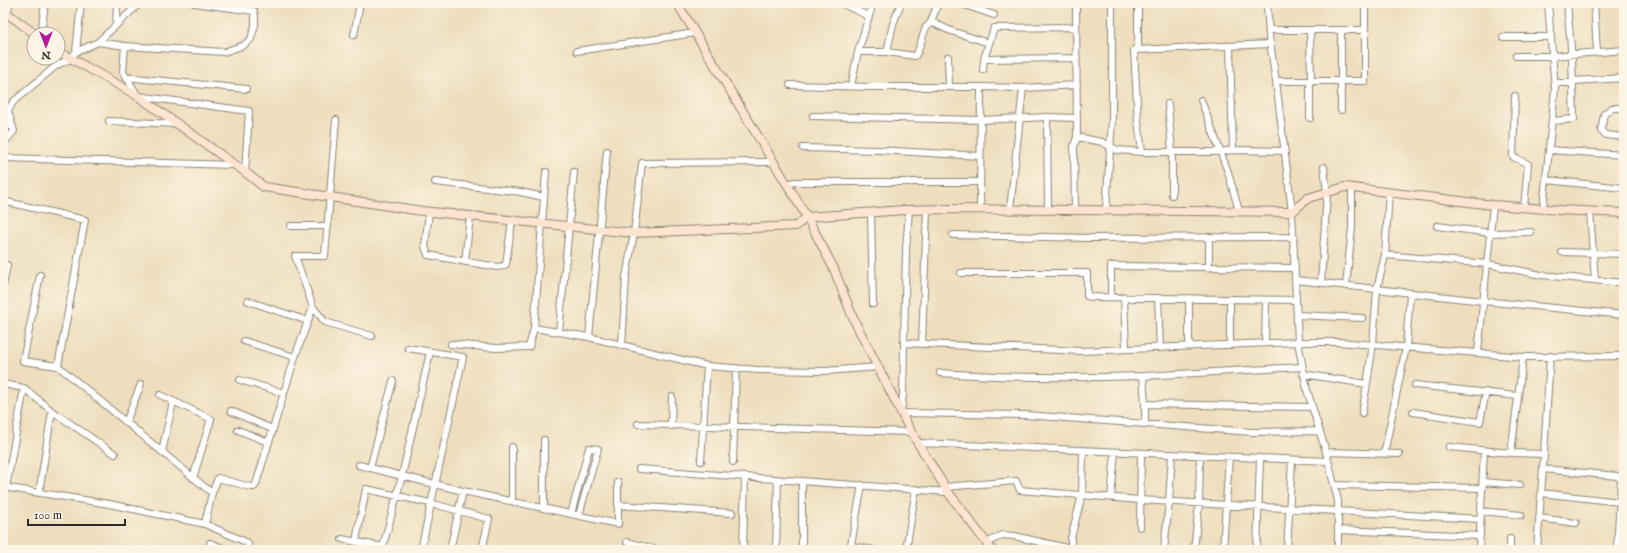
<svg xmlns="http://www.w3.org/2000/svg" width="1627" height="553" font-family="'IM FELL English',serif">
<rect width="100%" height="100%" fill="#fcf5e5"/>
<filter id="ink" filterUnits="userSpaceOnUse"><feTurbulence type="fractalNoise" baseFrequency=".025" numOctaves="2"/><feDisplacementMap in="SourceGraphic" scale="8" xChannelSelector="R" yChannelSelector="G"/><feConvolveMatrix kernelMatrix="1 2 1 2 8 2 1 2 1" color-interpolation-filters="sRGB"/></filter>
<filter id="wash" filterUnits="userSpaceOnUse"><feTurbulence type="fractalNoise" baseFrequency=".012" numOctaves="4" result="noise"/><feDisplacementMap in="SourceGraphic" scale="16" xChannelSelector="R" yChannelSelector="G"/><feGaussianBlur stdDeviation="0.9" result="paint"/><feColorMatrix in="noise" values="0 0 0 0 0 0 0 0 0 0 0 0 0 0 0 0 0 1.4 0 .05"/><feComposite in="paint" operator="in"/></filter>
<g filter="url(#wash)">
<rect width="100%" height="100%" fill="#eedebd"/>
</g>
<g filter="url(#ink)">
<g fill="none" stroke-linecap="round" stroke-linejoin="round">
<defs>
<path id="street" d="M841,3L868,16
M959,3L994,15
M1267,3L1269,36L1276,81L1292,212L1298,342L1307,390L1326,452L1338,501V550
M1594,3L1597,52
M8,14L9,3
M931,22L951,31L989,43
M116,24L117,3
M1076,27L994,28L984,59L1077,58
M1269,30H1365
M1310,30L1311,81
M41,34L45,3
M354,35L360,3
M1503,37H1551
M98,42L125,46L224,52L244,45L251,39L255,25V17L254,11L194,3
M125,46L123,72L138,96L249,111L245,172
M1230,46L1233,150
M1138,50V3
M577,51L695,33
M76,52L81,3
M858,52H887L915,56L918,51L926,27L931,22L938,3
M887,52L893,24L901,3
M1516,56H1552L1624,50
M948,57L949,87
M983,70L984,59
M125,77L246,89
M1276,81H1365V3
M1310,81V118
M1573,81L1624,78
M1554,83H1573
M790,85L873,87H981
M851,86L858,52L873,3
M1515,96L1513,157L1528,164L1524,207
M1201,100L1228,172L1239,211
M1168,104L1172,152V195
M1624,108H1612L1604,114L1601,131L1606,135L1624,137
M1341,110V30
M813,116L981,120L1047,117L1077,118
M1047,117L1048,210
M336,120L325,256H295L313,307L325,322L372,336
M109,121L177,124
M1552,121L1574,119L1572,59L1567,3
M3,130L11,124
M1077,137L1102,142L1117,150L1142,152H1220L1233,150L1285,151
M3,144L14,131L8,111L13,102L57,65L70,59L76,52L98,42L140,3
M803,148L878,150L980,156
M1549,150L1624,155
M1142,152L1138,121L1134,50L1271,44
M3,158L233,165
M1546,180L1624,188
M435,182L521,192L543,197
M786,184L795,182H980
M3,201L85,220L58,366
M1493,205L1478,353L1523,357L1511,453L1544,454L1537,550
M980,209L981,87L1023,88
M1543,209L1555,89L1548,3
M909,210L906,250L903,395L901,413L1026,415L1252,432L1319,431
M1010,210L1023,88L1077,85
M1075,210L1074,146L1077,137L1076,3
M1106,210L1112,120V3
M429,212L425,246L428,255L497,267L504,266L506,264L512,221
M1590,212L1595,280
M871,213L873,304
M291,226H328
M1437,226L1491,233L1531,232
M953,235L1090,238L1294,237
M1562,252L1624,254
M1385,255L1488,264L1541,275L1624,283
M465,262L470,216
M1209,268V237
M961,273H1087V296L1092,297L1296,300
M40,275L23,361L58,366L212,493
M1296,280L1483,301L1624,315
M1321,283L1327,193L1324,167
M3,285L7,265
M1346,286L1352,228V188
M1111,297V266L1295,268
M1124,297L1126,349
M1158,298L1160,348
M1230,299V345
M248,301L308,321
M1297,315L1362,318
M534,328L546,172
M559,332L574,172
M589,337L607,151
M244,341L295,357
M904,343L1081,351L1298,342H1338L1478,353
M1265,343L1266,300
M451,344L496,348L529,347L534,328L589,337L707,366L758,370L825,371L878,367
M922,344L927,210
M622,346L626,277L634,233L642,163L773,162
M1189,347V298
M408,348L463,357L421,550
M1523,357L1624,356
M1302,367L1143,376L1145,404L1311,407
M940,373C1008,378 1075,378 1143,376
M1303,374L1367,384L1373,344L1377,289L1385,255L1389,192
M240,380L284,393
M3,384L24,388L52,411
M1415,385L1517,396
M160,395L211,419L193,478
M1145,404V425
M231,411L272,429
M1413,412L1480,422L1486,392
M1362,413L1367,384
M126,422L141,384
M638,424L911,432
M671,426L672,397
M238,430L268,442
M918,443L1328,461
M1449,447L1511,453
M162,452L173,402
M1326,452L1399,454
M1384,454L1406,347L1410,293
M1544,454L1550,356
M701,461L707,366
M733,462L736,368
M359,465L402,476L430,352
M370,468L393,381
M639,469L948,492
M1543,469L1617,476L1621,480L1617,550
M1483,482L1520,485
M1335,485L1483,488
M3,487L109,504L205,524L248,543V550
M945,487L1016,481L1020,490L1140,500L1480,519
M6,488L24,388
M39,493L52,411L115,454
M1541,493L1620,502
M1111,498L1115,452
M512,501V447
M618,505L732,513
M544,508V440
M1481,511L1521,515
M571,514L589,448L598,449L579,515
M1539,518L1576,523
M205,524L212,493L218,478L250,487H254L256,484L295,357L313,307
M1140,527L1141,453
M1339,530L1480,536
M342,539L383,547
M356,541L366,489L430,503L489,519L482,550
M627,542L658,550
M210,543L228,550
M987,543L1002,535L1014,536L1076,550
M851,546L873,550
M1071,549V538L1082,495L1083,451
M1229,549L1242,550
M382,550L402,476L463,491L618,524V482
M450,550L463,491
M743,550L745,477
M776,550L778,479
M802,550V481
M850,550L862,485
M906,550L916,489
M1164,550L1169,502L1172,454
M1194,550L1199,504L1200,456
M1223,550L1229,457
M1257,550L1260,458
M1287,550L1292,460
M1479,550L1484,451
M1510,550V539"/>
<path id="secondary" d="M677,3L807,217L834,269L853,318L911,432L948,492L992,550
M8,14L35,34
M58,51L138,96L245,172L264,187L422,211L634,233L796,226L807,217L904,210L951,209L1292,212L1308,198L1345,187L1493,205L1559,210L1624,213"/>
</defs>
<use href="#street" stroke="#8c8474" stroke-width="8"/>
<use href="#secondary" stroke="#8c8474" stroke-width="10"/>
<use href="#street" stroke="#fff" stroke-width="6"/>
<use href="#secondary" stroke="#fde4d0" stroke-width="8"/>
</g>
</g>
<rect width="1627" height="553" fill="none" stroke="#fcf5e5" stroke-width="16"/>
<g transform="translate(46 46) rotate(180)"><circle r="19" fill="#fcf5e5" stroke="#a8a49b"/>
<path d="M0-3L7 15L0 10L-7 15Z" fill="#b5179e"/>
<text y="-6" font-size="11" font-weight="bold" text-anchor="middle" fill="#2b2b2b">N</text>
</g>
<path d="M28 519v6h97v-6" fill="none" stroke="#2b2b2b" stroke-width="2"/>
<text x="34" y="519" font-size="12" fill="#2b2b2b" stroke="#fcf5e5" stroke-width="3" paint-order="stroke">100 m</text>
</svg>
